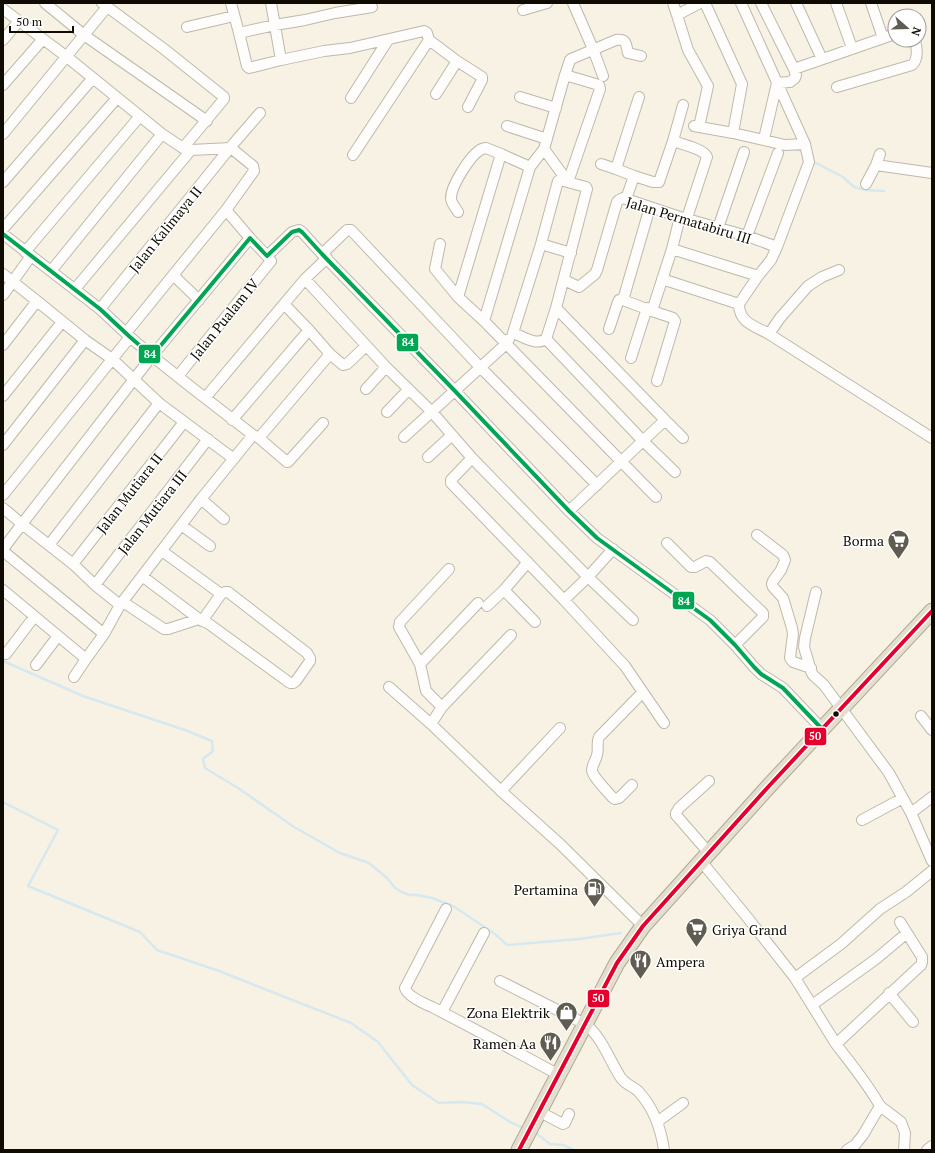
<svg xmlns="http://www.w3.org/2000/svg" width="935" height="1153" font-family="'PT Serif',serif">
<rect width="100%" height="100%" fill="#f7f2e3"/>
<g fill="none" stroke-linecap="round" stroke-linejoin="round">
<path stroke="#d6e8f0" stroke-width="2.5" d="M791,149L804,151
M812,160L814,162L843,177L854,187L865,190L884,191
M3,661L83,696L185,730L212,741L213,751L203,759L205,768L238,788L294,827L340,853L369,863L387,878L395,888L400,891L409,895H417L432,898L453,906L495,934L507,945L579,939L621,933
M3,802L58,830L28,886L140,932L157,950L219,971L351,1023L378,1042L412,1085L439,1103L462,1102L482,1104L510,1122L521,1127
M537,1134L550,1144L563,1145L574,1150"/>
<defs>
<path id="minor" d="M102,3L164,49L224,97V99L183,148
M231,3L239,33L275,25L305,20L335,13L372,7
M271,3L281,60L324,51L350,48L424,31L427,33L429,40L457,61L482,77V80L468,107
M573,3L593,49L603,76
M673,3L677,15
M705,3L742,84L733,133
M761,3L794,69L895,34
M796,3L822,59
M836,3L852,48
M871,3L883,38
M107,7L84,35L207,121
M3,9L67,57L162,134L183,148L191,150L231,148L253,166L254,171L226,210
M523,10L547,3
M187,27L234,16
M239,33L247,66L249,68L281,60
M3,40L19,21
M565,75L570,60L571,59L616,40C627,38 626,45 628,53L641,56
M3,85L43,39
M837,87L912,65C919,59 917,48 915,40
M436,94L457,61
M520,97L556,108
M351,98L388,40
M683,105L673,141C681,144 704,149 707,157L687,218
M507,126L547,139
M694,126L733,133L785,145L805,144
M699,127L708,86L688,50L677,15L700,3
M3,134L84,35L45,3
M764,139L777,83L790,82L795,78L796,75L794,69
M544,149L568,182
M501,154L530,167
M353,155L429,40
M601,164L616,169
M876,165L932,173
M634,176L653,182H659L673,141
M560,180L586,187L587,189L556,308L546,339C536,346 524,337 513,333L541,244L558,181Z
M3,182L93,78
M568,182L600,89L599,85L565,75L544,149L530,167L484,321L656,497
M866,184L876,165L880,154
M626,199L634,176L616,169L639,97
M650,207L623,300L652,311
M458,212C455,207 451,203 451,198C451,186 470,156 480,150C481,149 486,148 486,148L501,154L458,297L484,321
M718,228L744,152
M3,229L117,98
M3,234L100,309L130,337L152,356L250,238L267,256L292,232L299,230L302,232L322,254L454,390L569,511L597,538L710,620L735,645L754,667L761,674L783,688L822,729
M747,236L778,153
M440,244L435,269L458,297
M541,244L571,253
M672,249L680,217
M25,252L140,116
M322,254L347,230H351L480,367L597,485
M51,271L162,134
M3,274L37,301
M173,275L199,300
M305,279L386,367L432,412L472,458L588,577L613,549
M662,279L739,304L758,276L771,260L777,247L809,162L805,144L741,3
M564,280L579,287L595,274L597,270L617,202L619,200L623,198L680,217L747,236L777,247
M75,289L191,150
M3,295L31,256
M739,304C739,323 755,326 769,334L932,438
M556,308L665,420L569,511
M100,309L234,143L260,113
M609,329L618,302L619,300H623
M309,330L330,354L343,365L347,364L366,346
M126,333L226,210L250,238
M769,334L780,318L808,286L822,277L839,270
M546,339L643,441L675,472
M3,345L37,301L85,340L112,359L159,403L234,459
M631,358L647,308
M178,376L271,261L267,256
M657,381L675,321L673,318L652,311L672,249L758,276
M366,389L386,367
M3,396L62,322
M205,398L305,279L327,258
M387,412L408,390
M232,420L309,330L284,304
M665,420L683,438
M404,437L506,344L509,339
M259,438L287,462H288L323,423
M3,445L85,340
M428,457L452,435
M472,458L451,480V483L564,600L588,577L633,620
M3,495L130,337
M201,499L224,519
M3,508L22,524L152,356L191,387L253,435
M181,525L210,546
M757,535L783,555L785,560L781,570L773,581L772,584L773,587L783,598L792,628L793,634L790,658L793,662L811,668
M667,543L691,567H695L706,561L710,562L763,613V617L735,645
M49,545L159,403
M3,549L22,524L73,564L95,585L120,605
M3,551L104,634
M162,551L221,594
M528,562L504,590L535,622
M73,564L184,422
M142,576L199,619
M95,585L208,439
M3,590L86,659L104,634L120,605L201,499L253,435L259,438L330,354
M816,592L805,638L804,647L811,671L813,675L824,685L889,773L911,813L932,861
M564,600L625,666L664,723
M123,602L164,629H168L199,619L209,624L290,683H293L296,681L310,661V658L307,653L228,592H225L221,594L202,621
M487,606L504,590
M6,654L34,617
M420,664L478,603
M36,665L58,636
M74,677L86,659
M389,687L431,724L501,791L560,844L643,926
M442,707L426,691L420,664L399,627L400,622L449,569
M921,716L932,730
M431,724L442,707L511,635
M709,781L679,808L676,813V815L709,853
M632,785L619,798L615,799L612,797C608,792 592,776 592,770C592,765 596,760 597,755C599,749 596,743 599,737L643,692
M501,791L560,728
M911,813L932,797
M862,820L903,798
M701,861L747,917L795,978L836,1044L921,965L922,962V957L900,922
M446,909L405,988C407,996 425,1004 432,1007C475,1029 517,1052 559,1075
M795,978L841,944L880,909L906,892L932,871
M500,981L585,1024C603,1038 609,1060 621,1078C626,1085 633,1086 638,1091C653,1107 661,1129 664,1150
M889,993L913,1022
M812,1005L876,959L907,933
M442,1012L484,933
M836,1044C851,1064 868,1084 880,1106L863,1135L855,1145L847,1150
M880,1106L901,1122L905,1133L904,1150
M540,1112L563,1124L565,1123L569,1114
M657,1122L683,1103
M927,1150L932,1146"/>
<path id="highway" d="M519,1150L617,963L643,926L769,786L932,611"/>
</defs>
<use href="#minor" stroke="#bdb9ac" stroke-width="12"/>
<use href="#highway" stroke="#b0a993" stroke-width="17"/>
<use href="#minor" stroke="#fefdfb" stroke-width="10"/>
<use href="#highway" stroke="#e3decd" stroke-width="15"/>
<defs>
<path id="bus-1" d="M3,234L100,309L130,337L152,356L250,238L267,256L292,232L299,230L302,232L322,254L454,390L569,511L597,538L710,620L735,645L754,667L761,674L783,688L822,729"/>
<path id="bus-2" d="M519,1150L617,963L643,926L769,786L932,611"/>
</defs>
<use href="#bus-1" stroke="#fff" stroke-width="7"/>
<use href="#bus-2" stroke="#fff" stroke-width="7"/>
<use href="#bus-1" stroke="#00a651" stroke-width="4"/>
<use href="#bus-2" stroke="#e4002b" stroke-width="4"/>
</g>
<defs>
<symbol id="supermarket-pin" viewBox="-11 -11 22 30"><path d="M0 17L-7.5 6A9.5 9.5 0 1 1 7.5 6Z" fill="#605c51" stroke="#fff"/><path d="M-6-5.5h2.5l.6 2H6L4.5 2H-2.5L-4.4-4H-6ZM-1.5 3.2a1.3 1.3 0 1 0 .1 0ZM3 3.2a1.3 1.3 0 1 0 .1 0Z" fill="#fff"/></symbol>
<symbol id="fuel-pin" viewBox="-11 -11 22 30"><path d="M0 17L-7.5 6A9.5 9.5 0 1 1 7.5 6Z" fill="#605c51" stroke="#fff"/><path d="M-5.5-6h7V0h2V4h1.3V-2.5L3-4.5l.8-.8L6-3V5H2.5V1h-1V6h-7ZM-4.2-4.7v3.2H.2V-4.7Z" fill="#fff"/></symbol>
<symbol id="restaurant-pin" viewBox="-11 -11 22 30"><path d="M0 17L-7.5 6A9.5 9.5 0 1 1 7.5 6Z" fill="#605c51" stroke="#fff"/><path d="M-5-6h1v4h1v-4h1v4h1v-4h1v5L-1.5 .5V6h-2V.5L-5-1ZM5-6V6H3V1.5H1.5Q1.5-4 5-6Z" fill="#fff"/></symbol>
<symbol id="shop-pin" viewBox="-11 -11 22 30"><path d="M0 17L-7.5 6A9.5 9.5 0 1 1 7.5 6Z" fill="#605c51" stroke="#fff"/><path d="M-5-2.5h2.3a2.7 3.5 0 0 1 5.4 0H5L5.5 6h-11ZM-1.5-2.5h3a1.5 2.3 0 0 0-3 0Z" fill="#fff"/></symbol>
</defs>
<g fill-rule="evenodd">
<use href="#supermarket-pin" x="886" y="528" width="25" height="34"/>
<use href="#fuel-pin" x="582" y="876" width="25" height="34"/>
<use href="#supermarket-pin" x="684" y="916" width="25" height="34"/>
<use href="#restaurant-pin" x="628" y="948" width="25" height="34"/>
<use href="#shop-pin" x="554" y="1000" width="25" height="34"/>
<use href="#restaurant-pin" x="538" y="1030" width="25" height="34"/>
</g>
<circle fill="#0f0b02" stroke="#fff" stroke-width="1.5" cx="836" cy="714" r="3.5"/>
<g text-anchor="middle" dominant-baseline="central" stroke-width="3" stroke-linejoin="round" paint-order="stroke">
<g font-size="14" fill="#0f0b02" stroke="#fff">
<text transform="translate(689 220) rotate(17)">Jalan Permatabiru III</text>
<text transform="translate(165 229) rotate(-51)">Jalan Kalimaya II</text>
<text transform="translate(224 319) rotate(-51)">Jalan Pualam IV</text>
<text transform="translate(129 493) rotate(-52)">Jalan Mutiara II</text>
<text transform="translate(152 512) rotate(-52)">Jalan Mutiara III</text>
</g>
<g font-size="14" fill="#0f0b02" stroke="#fff" text-anchor="end">
<text x="884" y="540">Borma</text>
<text x="578" y="889">Pertamina</text>
<text x="712" y="929" text-anchor="start">Griya Grand</text>
<text x="656" y="961" text-anchor="start">Ampera</text>
<text x="550" y="1012">Zona Elektrik</text>
<text x="536" y="1043">Ramen Aa</text>
</g>
</g>
<g stroke="#fff" stroke-width="1.5">
<rect x="396" y="333" width="23" height="19" rx="4" fill="#00a651"/>
<rect x="138" y="344" width="23" height="20" rx="4" fill="#00a651"/>
<rect x="672" y="591" width="23" height="19" rx="4" fill="#00a651"/>
<rect x="804" y="727" width="23" height="19" rx="4" fill="#e4002b"/>
<rect x="587" y="989" width="23" height="19" rx="4" fill="#e4002b"/>
</g>
<g font-size="11" text-anchor="middle" font-weight="bold" fill="#fff">
<text x="408" y="346">84</text>
<text x="150" y="358">84</text>
<text x="684" y="605">84</text>
<text x="815" y="740">50</text>
<text x="598" y="1002">50</text>
</g>
<rect width="935" height="1153" fill="none" stroke="#0f0b02" stroke-width="8"/>
<g transform="translate(907 28) rotate(110)"><circle r="19" fill="#ffffff" stroke="#9f9d9a"/>
<path d="M0-3L7 15L0 10L-7 15Z" fill="#605c51"/>
<text y="-6" font-size="11" font-weight="bold" text-anchor="middle" fill="#0f0b02">N</text>
</g>
<path d="M10 26v6h63v-6" fill="none" stroke="#0f0b02" stroke-width="2"/>
<text x="16" y="26" font-size="12" fill="#0f0b02" stroke="#ffffff" stroke-width="3" paint-order="stroke">50 m</text>
</svg>
